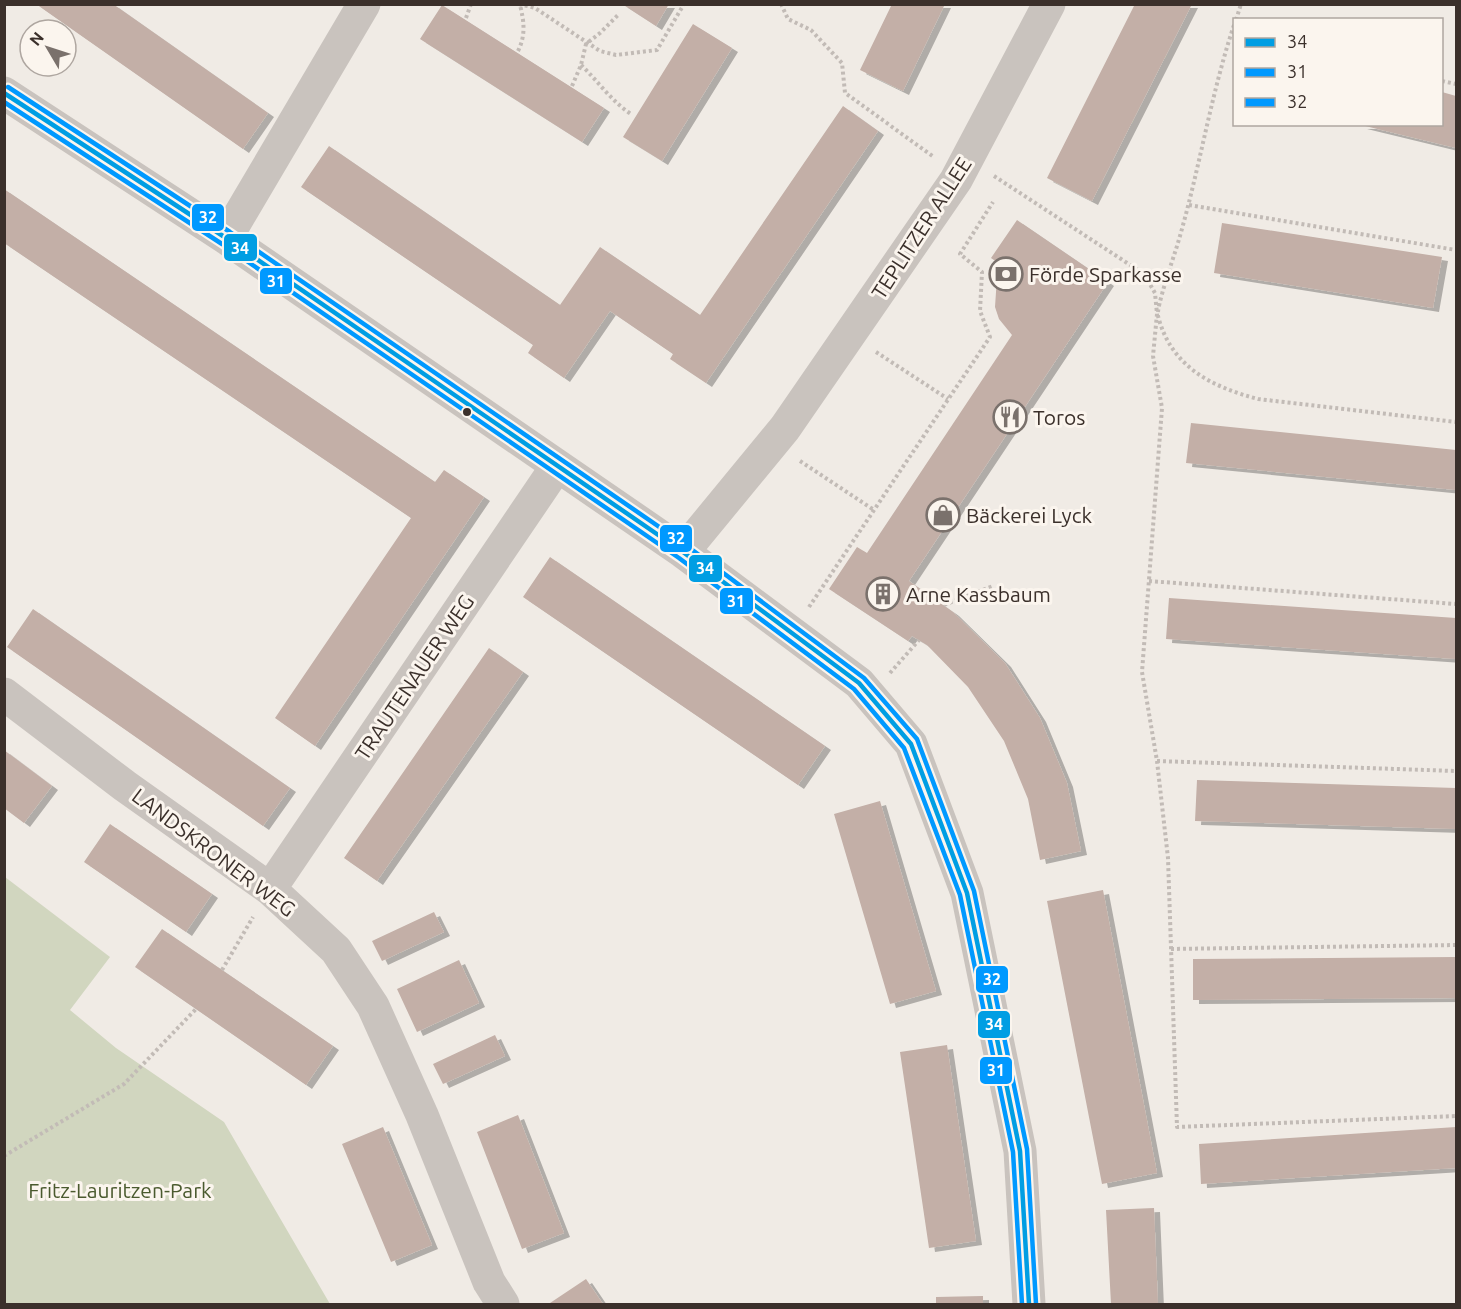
<svg xmlns="http://www.w3.org/2000/svg" width="1461" height="1309" font-family="Ubuntu,sans-serif">
<defs>
<filter id="shadow"><feDropShadow dx="6" dy="4" stdDeviation="0" flood-color="#0004"/></filter>
</defs>
<rect width="100%" height="100%" fill="#f0ebe5"/>
<path fill="#d1d6bf" d="M5,877L110,957L70,1010L116,1048L224,1122L330,1304H5Z"/>
<path fill="#c3afa7" filter="url(#shadow)" d="M36,4H113L268,113L243,149Z
M622,4H669L656,26Z
M892,4H945L903,91L860,70Z
M1135,4H1192L1092,201L1047,178Z
M442,5L604,108L582,142L420,39Z
M693,24L732,48L662,161L623,137Z
M1442,92L1456,96V148L1361,125L1442,124Z
M843,106L878,131L706,383L670,359L673,354L610,311L564,378L528,353L533,345L301,187L329,146L560,305L600,247L700,315Z
M4,189L435,482L444,470L484,497L315,746L275,718L411,518L4,243Z
M1017,220L1108,282L909,581L953,612L1005,663L1040,718L1067,783L1081,851L1040,860L1028,799L1004,741L968,687L927,645L912,636L908,641L829,589L857,547L867,553L1012,335L999,319L995,307L997,277L1004,267L991,258Z
M1222,223L1442,257L1433,308L1214,273Z
M1191,423L1456,450V490L1186,463Z
M550,557L825,746L798,785L523,597Z
M1169,598L1456,618V659L1166,639Z
M33,609L290,788L263,826L7,647Z
M489,648L523,672L377,881L344,858Z
M4,750L52,786L24,823L4,808Z
M1197,780L1456,788V829L1195,821Z
M880,801L936,991L890,1004L834,814Z
M110,824L212,894L186,932L84,862Z
M1103,890L1157,1173L1102,1184L1047,901Z
M434,912L444,932L382,961L372,941Z
M162,929L333,1046L306,1085L135,967Z
M1456,957V998L1193,1000V959Z
M459,960L479,1003L417,1032L397,989Z
M495,1035L505,1056L443,1084L433,1064Z
M947,1045L976,1241L929,1248L900,1052Z
M518,1115L564,1233L522,1249L477,1132Z
M383,1127L432,1245L391,1262L342,1144Z
M1456,1127V1168L1201,1184L1199,1144Z
M1154,1208L1158,1304H1111L1106,1210Z
M586,1279L603,1304H551L550,1303Z
M983,1296V1304H936V1297Z"/>
<g fill="none" stroke-linecap="round" stroke-linejoin="round">
<path stroke="#c2bbb6" stroke-width="4" stroke-dasharray="3 3" stroke-linecap="butt" d="M519,4L535,8L600,51L616,55L657,50L684,4
M781,4L788,19L811,30L842,63L845,93L934,157
M466,18L471,4
M1236,20L1241,4
M1234,25C1210,97 1199,173 1177,246C1173,259 1156,308 1158,316C1171,367 1212,387 1258,399L1456,422
M518,51C526,35 524,21 520,5
M581,65C598,81 611,101 631,114
M1442,81L1456,84
M572,86L581,65L586,44L600,33L618,15
M994,176L1144,274L1155,293L1157,314L1153,356L1162,408L1142,672L1157,761L1168,858L1177,1127L1456,1116
M1189,205L1456,250
M876,352L948,399
M800,461L874,510
M1149,581L1456,604
M944,605L993,586
M809,607L990,337L980,311L982,272L960,254L993,202
M890,673L919,640
M1157,761L1456,771
M1171,949L1456,945
M222,970L253,917
M4,1156L124,1084L196,1009"/>
<path stroke="#c9c3be" stroke-width="33" d="M4,93L226,238L683,552L859,683L911,744L967,893L1020,1151L1029,1304
M226,238L364,4
M683,552L785,428L956,180L1049,4
M4,694L125,786L270,889L336,950L373,1006L422,1115L489,1282L503,1304
M270,889L557,466"/>
<defs>
<path id="bus-1" d="M4,93L226,238L683,552L859,683L911,744L967,893L1020,1151L1029,1304"/>
<path id="bus-2" d="M4,102L222,244L679,558L854,689L904,748L960,895L1013,1152L1022,1304"/>
<path id="bus-3" d="M8,87L230,232L687,546L864,678L917,739L974,891L1027,1149L1036,1304"/>
</defs>
<use href="#bus-1" stroke="#fbf5ee" stroke-width="9"/>
<use href="#bus-2" stroke="#fbf5ee" stroke-width="9"/>
<use href="#bus-3" stroke="#fbf5ee" stroke-width="9"/>
<use href="#bus-1" stroke="#009ee3" stroke-width="4.5"/>
<use href="#bus-2" stroke="#09f" stroke-width="4.5"/>
<use href="#bus-3" stroke="#09f" stroke-width="4.5"/>
</g>
<defs>
<symbol id="bank-ring" viewBox="-11 -11 22 22"><circle r="9.5" fill="#fbf5ee" stroke="#7a716c" stroke-width="1.5"/><path d="M-6-4H6V4H-6ZM0-2.3a2.3 2.3 0 1 0 0 4.6a2.3 2.3 0 1 0 0-4.6Z" fill="#7a716c"/></symbol>
<symbol id="restaurant-ring" viewBox="-11 -11 22 22"><circle r="9.5" fill="#fbf5ee" stroke="#7a716c" stroke-width="1.5"/><path d="M-5-6h1v4h1v-4h1v4h1v-4h1v5L-1.5 .5V6h-2V.5L-5-1ZM5-6V6H3V1.5H1.5Q1.5-4 5-6Z" fill="#7a716c"/></symbol>
<symbol id="shop-ring" viewBox="-11 -11 22 22"><circle r="9.5" fill="#fbf5ee" stroke="#7a716c" stroke-width="1.5"/><path d="M-5-2.5h2.3a2.7 3.5 0 0 1 5.4 0H5L5.5 6h-11ZM-1.5-2.5h3a1.5 2.3 0 0 0-3 0Z" fill="#7a716c"/></symbol>
<symbol id="building-ring" viewBox="-11 -11 22 22"><circle r="9.5" fill="#fbf5ee" stroke="#7a716c" stroke-width="1.5"/><path d="M-4-6H4V6H1V3H-1V6H-4ZM-2.5-4.3h1.7v1.8h-1.7ZM.8-4.3h1.7v1.8H.8ZM-2.5-1h1.7V.8h-1.7ZM.8-1h1.7V.8H.8Z" fill="#7a716c"/></symbol>
</defs>
<g fill-rule="evenodd">
<use href="#bank-ring" x="987" y="255" width="38" height="38"/>
<use href="#restaurant-ring" x="991" y="398" width="38" height="38"/>
<use href="#shop-ring" x="924" y="496" width="38" height="38"/>
<use href="#building-ring" x="864" y="575" width="38" height="38"/>
</g>
<circle fill="#3b302b" stroke="#fbf5ee" stroke-width="2" cx="467" cy="412" r="5"/>
<g text-anchor="middle" dominant-baseline="central" stroke-width="6" stroke-linejoin="round" paint-order="stroke">
<g font-size="21" fill="#3b302b" stroke="#fbf5ee">
<text transform="translate(921 228) rotate(-57)">TEPLITZER ALLEE</text>
<text transform="translate(414 677) rotate(-56)">TRAUTENAUER WEG</text>
<text transform="translate(214 852) rotate(37)">LANDSKRONER WEG</text>
</g>
<g font-size="21" fill="#3b302b" stroke="#fbf5ee" text-anchor="start">
<text x="1029" y="274">Förde Sparkasse</text>
<text x="1033" y="417">Toros</text>
<text x="966" y="515">Bäckerei Lyck</text>
<text x="906" y="594">Arne Kassbaum</text>
</g>
<g font-size="21" fill="#4a5a2e" stroke="#fbf5ee">
<text x="120" y="1190">Fritz-Lauritzen-Park</text>
</g>
</g>
<g stroke="#fbf5ee" stroke-width="2">
<rect x="191" y="203" width="34" height="29" rx="6" fill="#09f"/>
<rect x="223" y="233" width="35" height="29" rx="6" fill="#009ee3"/>
<rect x="259" y="267" width="34" height="28" rx="6" fill="#09f"/>
<rect x="659" y="524" width="34" height="29" rx="6" fill="#09f"/>
<rect x="688" y="554" width="35" height="29" rx="6" fill="#009ee3"/>
<rect x="719" y="587" width="35" height="28" rx="6" fill="#09f"/>
<rect x="975" y="965" width="34" height="29" rx="6" fill="#09f"/>
<rect x="977" y="1010" width="34" height="29" rx="6" fill="#009ee3"/>
<rect x="979" y="1056" width="34" height="29" rx="6" fill="#09f"/>
</g>
<g font-size="16" text-anchor="middle" font-weight="bold" fill="#fff">
<text x="208" y="223">32</text>
<text x="240" y="254">34</text>
<text x="276" y="287">31</text>
<text x="676" y="544">32</text>
<text x="705" y="574">34</text>
<text x="736" y="607">31</text>
<text x="992" y="985">32</text>
<text x="994" y="1030">34</text>
<text x="996" y="1076">31</text>
</g>
<rect width="1461" height="1309" fill="none" stroke="#3b302b" stroke-width="12"/>
<rect x="1233" y="18" width="210" height="108" fill="#fbf5ee" stroke="#aea6a0" stroke-width="1.5"/>
<rect x="1245" y="38" width="30" height="9" fill="#009ee3" stroke="#aea6a0" stroke-width="1.5"/>
<text x="1287" y="48" font-size="18" fill="#3b302b">34</text>
<rect x="1245" y="68" width="30" height="9" fill="#0099ff" stroke="#aea6a0" stroke-width="1.5"/>
<text x="1287" y="78" font-size="18" fill="#3b302b">31</text>
<rect x="1245" y="98" width="30" height="9" fill="#0099ff" stroke="#aea6a0" stroke-width="1.5"/>
<text x="1287" y="108" font-size="18" fill="#3b302b">32</text>
<g transform="translate(48 48) rotate(309)"><circle r="28" fill="#fbf5ee" stroke="#aea6a0" stroke-width="1.5"/>
<path d="M0-4.5L10 22L0 15L-10 22Z" fill="#7a716c"/>
<text y="-9" font-size="16" font-weight="bold" text-anchor="middle" fill="#3b302b">N</text>
</g>
</svg>
